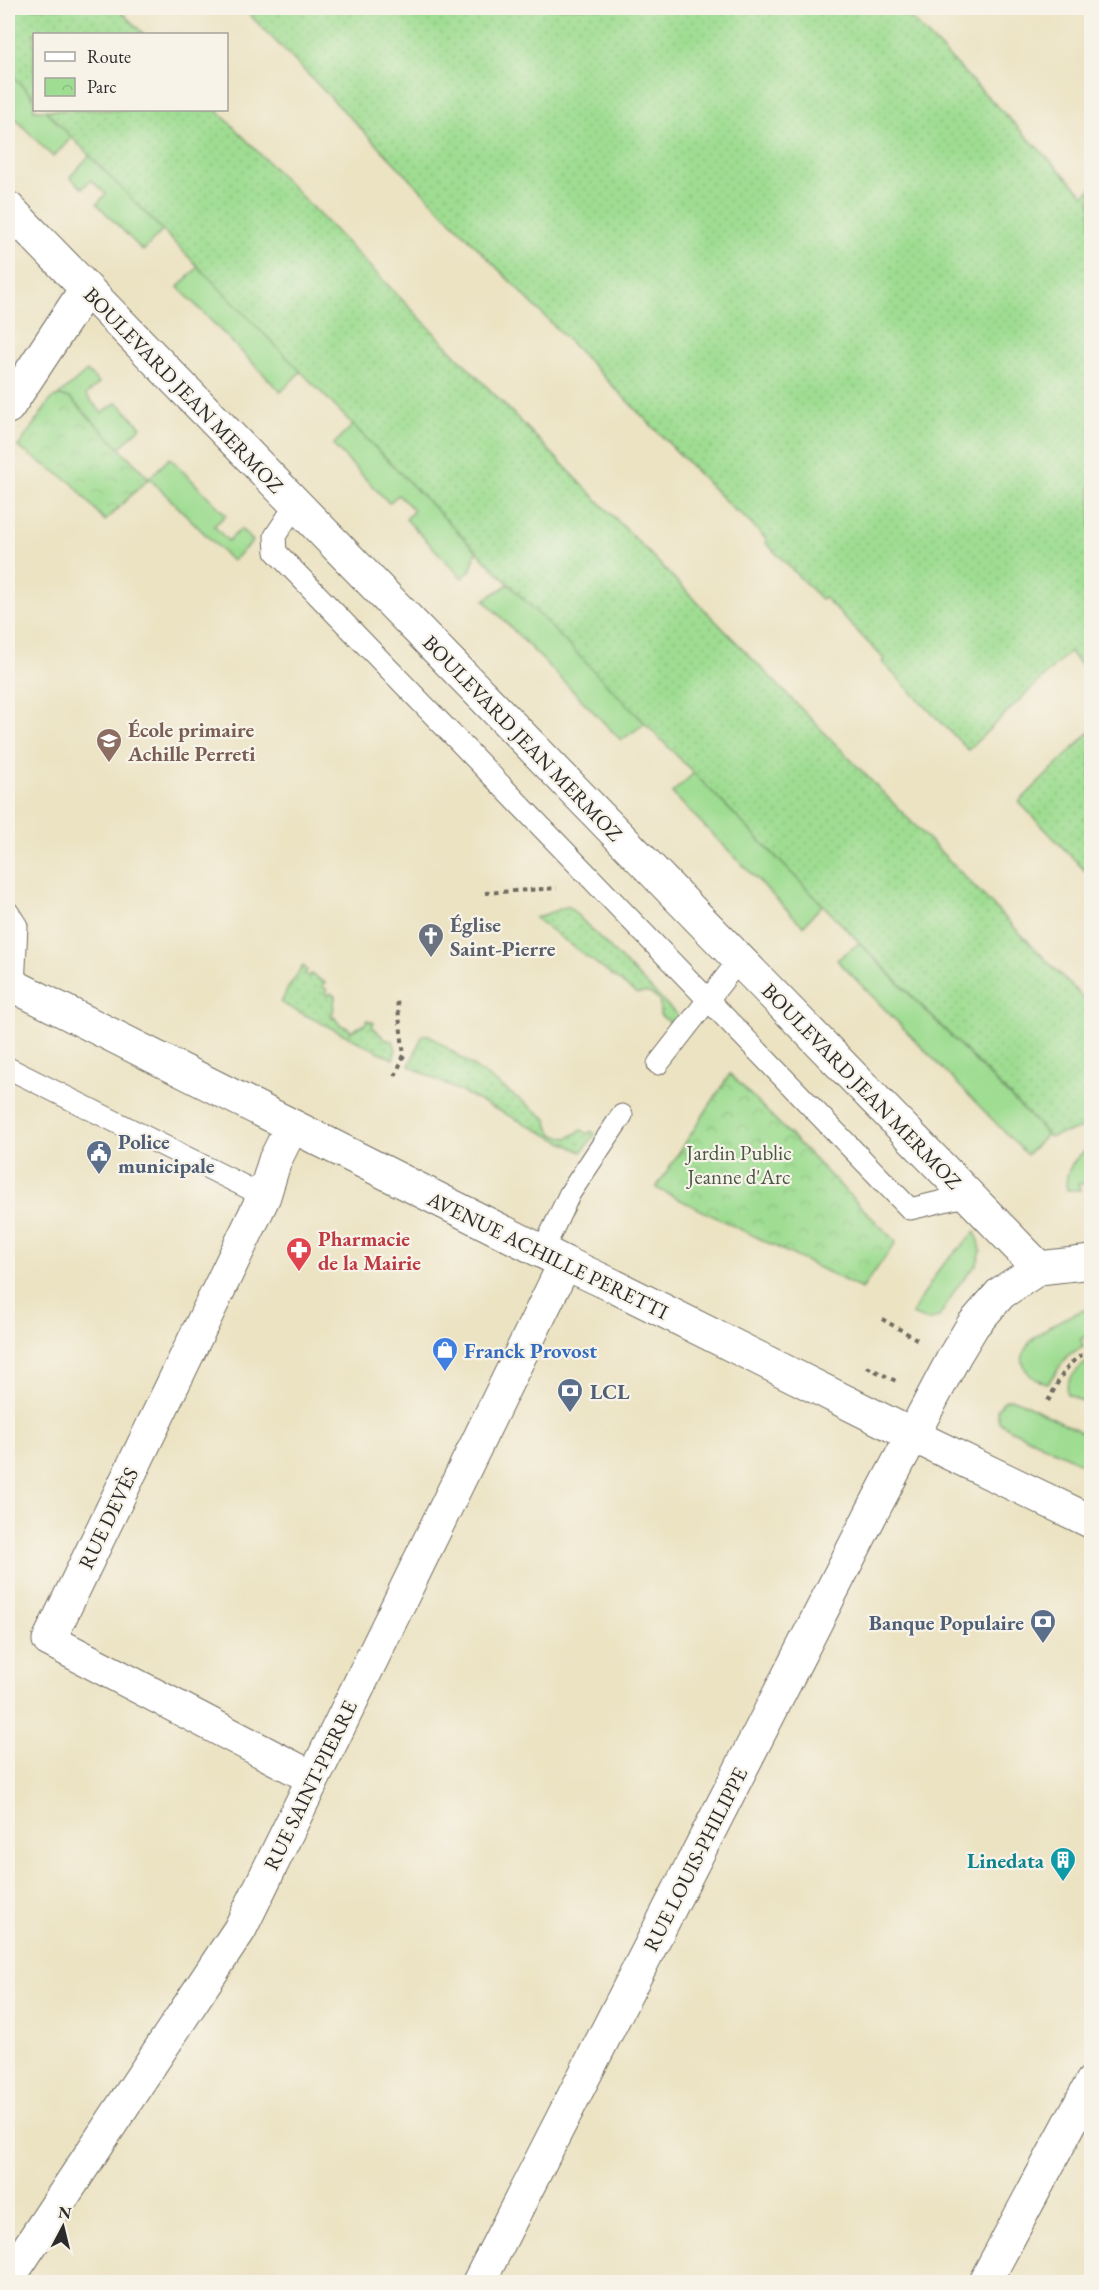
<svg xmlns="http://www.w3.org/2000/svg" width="1099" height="2290" font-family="'EB Garamond',serif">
<defs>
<pattern id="park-crowns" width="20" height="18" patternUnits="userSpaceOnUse" patternTransform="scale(1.5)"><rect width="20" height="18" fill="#9fdd92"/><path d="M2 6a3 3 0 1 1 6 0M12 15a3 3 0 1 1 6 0" fill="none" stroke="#89be7e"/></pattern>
<pattern id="garden-dots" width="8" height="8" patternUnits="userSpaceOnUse" patternTransform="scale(1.5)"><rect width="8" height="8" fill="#9fdd92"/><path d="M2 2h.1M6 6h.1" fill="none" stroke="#89be7e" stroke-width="1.8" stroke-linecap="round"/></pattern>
</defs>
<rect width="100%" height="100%" fill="#f7f3e8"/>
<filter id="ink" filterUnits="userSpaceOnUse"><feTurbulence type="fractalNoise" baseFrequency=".0167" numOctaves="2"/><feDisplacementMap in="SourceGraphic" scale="12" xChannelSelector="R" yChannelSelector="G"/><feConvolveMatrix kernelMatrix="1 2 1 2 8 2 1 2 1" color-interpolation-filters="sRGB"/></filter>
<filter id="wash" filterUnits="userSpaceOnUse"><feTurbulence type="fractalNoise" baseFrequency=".008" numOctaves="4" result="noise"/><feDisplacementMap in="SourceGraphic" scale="24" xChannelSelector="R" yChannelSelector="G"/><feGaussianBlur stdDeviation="1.35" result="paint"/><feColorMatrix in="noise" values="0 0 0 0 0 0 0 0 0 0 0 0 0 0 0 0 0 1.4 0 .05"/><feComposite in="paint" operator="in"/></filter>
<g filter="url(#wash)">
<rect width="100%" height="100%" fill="#ece3c3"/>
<path fill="#9fdd92" stroke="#65845e" stroke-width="1.5" d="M8,71L34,98V110H45L72,137L53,157L8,111Z
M90,155L163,230L143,251L97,204L106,194L91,180L82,188L70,177Z
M199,266L301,371L281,392L178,287Z
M87,371L99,383L86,395L102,413L117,402L141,427L119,448L70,398L58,396Z
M353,425L477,550L470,571L462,578L406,519L414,510L398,495L389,503L333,445Z
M170,458L226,515L214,526L228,541L241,529L253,541L232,561L149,478Z
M509,584L646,723L621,740L484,600Z
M694,773L823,904L803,926L672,793Z
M859,943L1047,1134L1027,1155L837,960Z
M1091,1147V1183L1078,1184L1080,1190H1067C1063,1171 1076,1156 1091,1147Z
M975,1232L979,1241L981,1251L977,1264L957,1287L939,1317L928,1321L912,1314L939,1269Z
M1091,1308V1334L1081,1339L1083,1347L1068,1355L1048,1383C1039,1382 1029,1377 1025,1368C1010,1340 1072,1313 1091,1308Z
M1091,1359V1406L1067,1394C1063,1380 1081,1366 1091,1359Z
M1011,1399L1019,1401L1091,1437V1468L1012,1430L999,1422L997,1410L1004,1401Z"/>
<path fill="url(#park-crowns)" stroke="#65845e" stroke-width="1.5" d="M58,396L70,398L149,478L105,521L72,483L18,447L51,399Z
M730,1074L896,1242L862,1289L656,1188Z"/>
<path fill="url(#garden-dots)" stroke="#65845e" stroke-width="1.5" d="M8,8H117L144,34H34V98L8,71Z
M243,8H901L1084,195L1091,189V675L1069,652L968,750L882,662L884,659L824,597L821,599L765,542L767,540L738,511L736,512Z
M45,110H217L1091,1006V1126L1049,1137L1047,1134Z
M1091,731V877L1019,802Z
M568,906L680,1018L675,1026L660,1015V1002C654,994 647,990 637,994L535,918Z
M303,966L307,970L305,973L309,977L311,974L325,983L322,986L327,990L325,993L328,996L331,993L335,996L333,1013L330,1014L332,1018L334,1017L340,1025L349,1028L350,1032L365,1024L367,1020L374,1023L372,1027C381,1032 380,1040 393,1041L396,1050L393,1059L281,1003L288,988Z
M423,1035H429L547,1119L548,1127L554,1135L568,1138L582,1130L588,1134L591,1131L595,1134L582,1152L409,1066Z"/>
</g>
<g filter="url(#ink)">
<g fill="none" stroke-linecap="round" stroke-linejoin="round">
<defs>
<path id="service" d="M296,504L275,536L276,552L910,1209L969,1195
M8,912L17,926L14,987
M658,1064L739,960
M8,1068L264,1196
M542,1252L570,1193L622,1115"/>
<path id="minor" d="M8,208L1039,1268
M8,407L86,289
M8,983L565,1263L614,1286L914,1436L1092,1522
M292,1126L275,1160L264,1196L49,1640L313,1778
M8,2279L240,1929L565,1263
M479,2282L872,1512L955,1355L973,1325L1001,1293L1039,1268L1092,1262
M985,2282L1092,2082"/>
</defs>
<use href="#service" stroke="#6f6b60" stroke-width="23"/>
<use href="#minor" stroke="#6f6b60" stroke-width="35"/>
<path stroke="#6f6b60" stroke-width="4" stroke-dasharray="4.5 4.5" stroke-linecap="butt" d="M485,893L557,888
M395,1076L404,1055L397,1001
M882,1319L920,1341
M867,1367L896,1381L897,1383
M1048,1401C1059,1381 1068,1357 1092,1351"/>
<use href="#service" stroke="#fff" stroke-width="21"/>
<use href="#minor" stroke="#fff" stroke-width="33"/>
</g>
</g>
<defs>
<symbol id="school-pin" viewBox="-11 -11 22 30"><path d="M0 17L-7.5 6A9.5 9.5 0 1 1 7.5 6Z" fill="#8d6e63" stroke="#f7f3e8"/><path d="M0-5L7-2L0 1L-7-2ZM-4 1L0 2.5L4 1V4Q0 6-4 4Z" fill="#fff"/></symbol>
<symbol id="church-pin" viewBox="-11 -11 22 30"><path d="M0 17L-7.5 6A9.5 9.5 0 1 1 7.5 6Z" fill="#6b7280" stroke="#f7f3e8"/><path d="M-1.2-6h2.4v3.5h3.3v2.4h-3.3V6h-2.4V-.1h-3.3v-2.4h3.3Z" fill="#fff"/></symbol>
<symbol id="civic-pin" viewBox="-11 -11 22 30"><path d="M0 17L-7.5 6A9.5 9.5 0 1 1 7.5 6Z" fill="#5c6f8a" stroke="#f7f3e8"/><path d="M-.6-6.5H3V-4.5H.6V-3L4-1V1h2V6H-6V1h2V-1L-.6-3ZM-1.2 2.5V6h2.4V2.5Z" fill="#fff"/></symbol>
<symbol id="pharmacy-pin" viewBox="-11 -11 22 30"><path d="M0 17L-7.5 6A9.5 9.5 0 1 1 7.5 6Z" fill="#e0444e" stroke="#f7f3e8"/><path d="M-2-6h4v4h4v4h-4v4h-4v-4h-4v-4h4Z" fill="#fff"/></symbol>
<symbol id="shop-pin" viewBox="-11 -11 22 30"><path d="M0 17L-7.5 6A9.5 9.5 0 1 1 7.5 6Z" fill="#3f7fe0" stroke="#f7f3e8"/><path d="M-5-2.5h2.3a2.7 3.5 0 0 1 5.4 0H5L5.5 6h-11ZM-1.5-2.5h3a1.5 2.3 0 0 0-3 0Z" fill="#fff"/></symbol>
<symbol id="bank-pin" viewBox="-11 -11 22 30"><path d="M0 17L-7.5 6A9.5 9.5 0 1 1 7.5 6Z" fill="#5c6f8a" stroke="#f7f3e8"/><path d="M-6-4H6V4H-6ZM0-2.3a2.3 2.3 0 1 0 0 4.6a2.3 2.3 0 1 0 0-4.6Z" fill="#fff"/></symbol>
<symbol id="building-pin" viewBox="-11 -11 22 30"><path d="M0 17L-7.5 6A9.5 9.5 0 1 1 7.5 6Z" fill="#0f9aa8" stroke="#f7f3e8"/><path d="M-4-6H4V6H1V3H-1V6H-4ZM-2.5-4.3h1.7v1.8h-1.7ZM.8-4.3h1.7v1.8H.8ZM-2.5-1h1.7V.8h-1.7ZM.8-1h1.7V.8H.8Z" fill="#fff"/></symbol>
</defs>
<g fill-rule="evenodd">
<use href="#school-pin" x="94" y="726" width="30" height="40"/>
<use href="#church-pin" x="416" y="921" width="30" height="40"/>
<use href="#civic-pin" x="84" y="1138" width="30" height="40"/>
<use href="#pharmacy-pin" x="284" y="1235" width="30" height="40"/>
<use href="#shop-pin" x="430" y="1335" width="30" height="40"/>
<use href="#bank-pin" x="555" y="1376" width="30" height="40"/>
<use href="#bank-pin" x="1028" y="1607" width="30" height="40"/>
<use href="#building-pin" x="1048" y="1845" width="30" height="40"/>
</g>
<g text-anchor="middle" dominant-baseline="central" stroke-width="4.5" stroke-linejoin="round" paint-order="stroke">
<g font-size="21" fill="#2b2b2b" stroke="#f7f3e8">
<text transform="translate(184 390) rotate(46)">BOULEVARD JEAN MERMOZ</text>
<text transform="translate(523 738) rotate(46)">BOULEVARD JEAN MERMOZ</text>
<text transform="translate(862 1086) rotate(46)">BOULEVARD JEAN MERMOZ</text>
<text transform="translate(548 1255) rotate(26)">AVENUE ACHILLE PERETTI</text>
<text transform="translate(108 1518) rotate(-64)">RUE DEVÈS</text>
<text transform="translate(310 1785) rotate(-64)">RUE SAINT-PIERRE</text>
<text transform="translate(695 1859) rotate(-63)">RUE LOUIS-PHILIPPE</text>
</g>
<g font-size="21" font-weight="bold" fill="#785e54" stroke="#f7f3e8" text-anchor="start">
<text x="128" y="729">École primaire<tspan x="128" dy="24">Achille Perreti</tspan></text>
</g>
<g font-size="21" font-weight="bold" fill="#5b616d" stroke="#f7f3e8" text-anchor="start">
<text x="450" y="924">Église<tspan x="450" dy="24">Saint-Pierre</tspan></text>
</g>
<g font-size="21" font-weight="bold" fill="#4e5e75" stroke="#f7f3e8" text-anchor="start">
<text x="118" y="1141">Police<tspan x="118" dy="24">municipale</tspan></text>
<text x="590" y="1391">LCL</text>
<text x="1024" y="1622" text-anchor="end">Banque Populaire</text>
</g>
<g font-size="21" fill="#485845" stroke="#f7f3e8">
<text x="739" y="1152">Jardin Public<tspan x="739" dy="24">Jeanne d'Arc</tspan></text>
</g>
<g font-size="21" font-weight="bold" fill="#be3a42" stroke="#f7f3e8" text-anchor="start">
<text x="318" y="1238">Pharmacie<tspan x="318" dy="24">de la Mairie</tspan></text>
</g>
<g font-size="21" font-weight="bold" fill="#366cbe" stroke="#f7f3e8" text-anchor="start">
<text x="464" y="1350">Franck Provost</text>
</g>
<g font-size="21" font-weight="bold" fill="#0d838f" stroke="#f7f3e8" text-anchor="end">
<text x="1044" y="1860">Linedata</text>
</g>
</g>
<rect width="1099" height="2290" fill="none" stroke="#f7f3e8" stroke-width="30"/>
<rect x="33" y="33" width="195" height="78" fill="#f7f3e8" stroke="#a5a39c" stroke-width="1.5"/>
<rect x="45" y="52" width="30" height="9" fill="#ffffff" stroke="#a5a39c" stroke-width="1.5"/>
<text x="87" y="63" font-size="18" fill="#2b2b2b">Route</text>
<rect x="45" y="78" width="30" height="18" fill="url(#park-crowns)" stroke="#a5a39c" stroke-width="1.5"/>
<text x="87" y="93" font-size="18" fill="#2b2b2b">Parc</text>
<g transform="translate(63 2227) rotate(7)" stroke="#f7f3e8" stroke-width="4.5" paint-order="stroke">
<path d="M0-4.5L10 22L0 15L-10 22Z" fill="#2b2b2b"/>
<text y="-9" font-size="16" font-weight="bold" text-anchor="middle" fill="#2b2b2b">N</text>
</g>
</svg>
